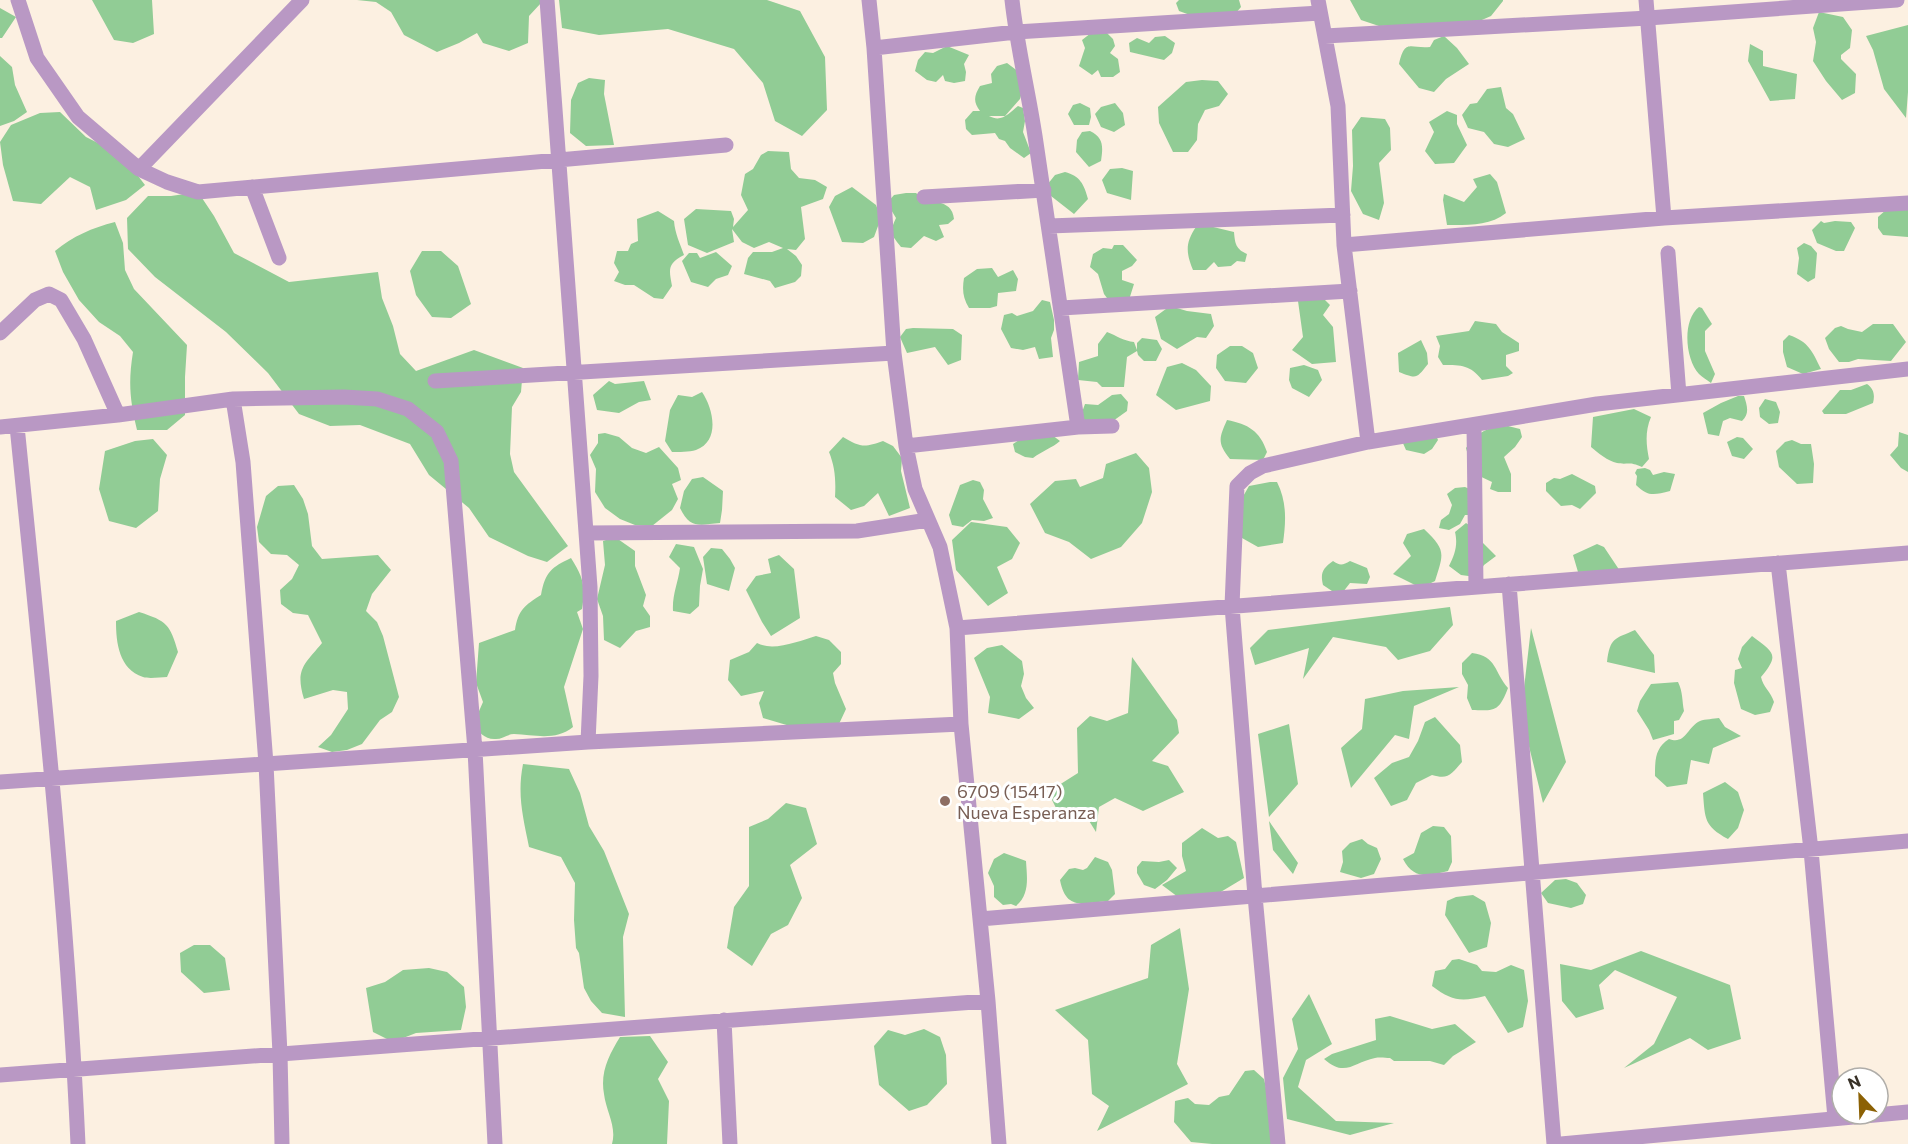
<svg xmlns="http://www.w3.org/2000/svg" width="1908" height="1144" font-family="Commissioner,sans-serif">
<rect width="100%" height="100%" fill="#fcf0e1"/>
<path fill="#91cc95" d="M92,0H152L154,34L133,43L114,40Z
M357,0H541V3L529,16L528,43L509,51L483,43L477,33L459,43L437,52L404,35L391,12L376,2Z
M559,0H767L800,11L825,57L827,110L802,136L775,121L763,83L734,49L668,29L599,35L562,28Z
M1179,0H1239L1241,7L1235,14L1193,16L1179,11L1176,3Z
M1350,0H1503V1L1491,16L1475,23L1379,26L1361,20Z
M0,8L16,17L2,38H0Z
M1819,12L1843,17L1852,30L1850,48L1841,55V59L1856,74L1855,93L1842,100L1826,81L1813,61L1816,42L1813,28Z
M1908,25V92L1906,118L1884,89L1873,50L1866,36Z
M1106,32L1113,39L1115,46L1110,53L1118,59L1120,72L1113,77H1101L1098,70L1092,75L1079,66L1085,48L1082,40L1091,33Z
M1165,36L1175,43L1172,53L1164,60L1130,52L1129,43L1137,38L1149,43L1155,37Z
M1444,36L1457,48L1469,64L1446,79L1434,92L1419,88L1399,64C1405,38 1410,49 1430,47L1434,40Z
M1750,44L1763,51V66L1797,74L1795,99L1770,101L1748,61Z
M947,46L969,55L964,64L966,72L965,81L954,83L945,81L943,75L936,82L927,80L915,71L918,60L925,52L933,53Z
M0,56L12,67L15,85L27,112L14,121L0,126Z
M1007,63L1019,72L1023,89L1020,99L1005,116H989C1002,123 1009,113 1018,106L1023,108L1025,121L1023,132L1031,153L1024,158L1010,148L1005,141L999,139L995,133L972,135L966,129L965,120L973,111H980C973,102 974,96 980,86L992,83L991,74L997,66Z
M589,78L605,80L604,94L614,145L586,146L570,133L571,100L578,83Z
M1202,80L1218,81L1228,94L1219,106L1205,110L1198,124L1197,140L1188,152H1173L1159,123L1158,107L1186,82Z
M1501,87L1506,108L1513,114L1525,139L1508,147L1494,144L1484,132L1468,128L1462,115L1470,104L1477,103L1487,89Z
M1080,103L1090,108L1091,117L1089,125H1074L1068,114L1073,105Z
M1115,103L1123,113L1125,125L1114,132L1101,127L1095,114L1101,107Z
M1447,111L1457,115V124L1467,145L1454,163L1435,164L1425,151L1434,132L1429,122Z
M60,112L86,137L122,155L145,185L126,200L96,210L90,187L70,177L41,204L13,201L3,165L0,142L11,125L40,113Z
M1361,117L1385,119L1390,128L1391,150L1379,163L1384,203L1379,220L1363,214L1351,191L1353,166L1352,130Z
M1090,131C1104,138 1103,147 1101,161L1089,167L1076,152L1077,140L1082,132Z
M768,151L789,152L791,169L799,178L815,180L827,187L823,199L801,207L805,239L796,250L787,249L796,256L802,265L801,276L795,282L775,288L770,281L744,274L748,258L753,252H772L783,248L769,242L754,248L742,242L732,229L734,242L707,253L688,245L684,219L696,209L731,211L734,219L733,227L748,210L741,195L745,174L753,169L761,155Z
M1122,168L1133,171L1131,200L1107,193L1102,180L1110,169Z
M1065,172C1080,176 1084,184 1088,199L1074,214L1051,196L1047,185L1055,175Z
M1490,174L1497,182L1506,213C1490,226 1467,225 1447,225L1443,200L1444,194L1464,202L1477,187L1473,179Z
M852,187L876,205L881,218L874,237L863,243L842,242L829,207L835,196Z
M198,192L214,216L234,253L289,282L378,272L382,298L393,326L400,354L416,371L474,350L523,368L521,392L512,407L510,454L514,472L568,546L547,562L528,556L489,537L469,508L429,475L410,444L360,425L330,426L299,414L268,373L226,332L155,277L128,249L127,218L148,196H171Z
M906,193H916C928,205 952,197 954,219L948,224L939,225L944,237L936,241L924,236L911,248L901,247C891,234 889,233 896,218L887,203L894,195Z
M1887,209L1908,210V237L1883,235L1878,228V217Z
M658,211L674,221C675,234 680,243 684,255C667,264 669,269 672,286L663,299L654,298L634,285H625L614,281L619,272L614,263L617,251H628L631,244L638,241L637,219Z
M1821,221L1824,223L1835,221L1851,222L1855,228L1844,251H1836L1817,243L1812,230Z
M115,222L123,243L125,270L134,289L187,345L185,377V415L167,430H137C130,401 128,383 133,352L120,336L99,322L79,300L63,272L55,251C73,236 92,228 115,222Z
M1209,226L1234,232C1235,244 1236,249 1247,254L1245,262L1237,261L1231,266L1218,267L1214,262L1206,270H1193C1186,253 1185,243 1196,227Z
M1804,243L1811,246L1817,253L1815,278L1808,282L1797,274L1799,258L1797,248Z
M1114,245H1123L1137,260L1132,266L1122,271V280L1134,284L1128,303L1110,302L1104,294L1098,274L1090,267L1093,254L1103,248L1112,249Z
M422,251H441L458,266L471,304L451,318L432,317L416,295L410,271Z
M716,252L732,266L728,275L716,279L708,287L691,282L682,261L689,253H697L700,258Z
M992,268L998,277L1013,270L1018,279L1016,291L998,293L997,306L990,308H969C963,298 962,290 964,278L977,269Z
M1322,297L1330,305L1323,315L1333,327L1336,362L1312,364L1292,350L1303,337L1298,301Z
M1042,300L1050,302L1054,320V330L1051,338L1053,357L1039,359L1035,347L1023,350L1011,348L1001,329L1004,315L1012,313L1017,316L1033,311Z
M1170,306L1187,311L1211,314L1214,326L1206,338L1197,337L1177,349L1161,339L1155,317Z
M1699,307L1702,308L1712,324L1705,331V351L1715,374L1711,383C1707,380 1702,377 1699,374C1685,359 1682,320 1699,307Z
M1475,321L1496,324L1502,332L1519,343V351L1506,355V366L1513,373L1508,376L1482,380C1470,365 1462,365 1443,365L1438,357L1440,346L1436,336L1469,331Z
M1873,324H1893L1906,342L1891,361L1858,359L1849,362H1839L1829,349L1825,338L1835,328L1841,326L1848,329L1862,332Z
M913,328L953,329L962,335L961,360L948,365L935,347L907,353L900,337L906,329Z
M1107,332C1117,336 1124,341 1134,342L1137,350V343L1142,338L1157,340L1162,349L1156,361H1144L1138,355L1137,351L1127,357L1124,387H1102L1097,382L1078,380L1079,362L1098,356V344Z
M1789,335C1809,342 1812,351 1821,369L1803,374L1787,367L1783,352V341Z
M1421,340L1427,353L1428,364C1416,379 1417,379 1399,372L1398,353Z
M1230,346H1242L1253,353L1258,368L1246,383L1225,381L1216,368L1217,355Z
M1182,363L1196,370L1211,386L1210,401L1176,410L1156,395L1167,367Z
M1304,365L1318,370L1322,380L1309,397L1292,388L1289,380L1290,368Z
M609,381L615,384L644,381L651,400L639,402L619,413L597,410L593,395Z
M1867,384C1874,389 1875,395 1873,403L1846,414H1824L1822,411L1840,390H1851Z
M702,392C713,408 721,441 696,450C689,452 679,452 672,452L665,441L670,410L678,395L692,397Z
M1121,394L1128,402L1127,411L1113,421H1085L1081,415L1085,404L1098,405L1112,395Z
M1738,396H1744C1747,405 1750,414 1742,421L1730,418L1723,421L1719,436L1708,434L1703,413L1721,403Z
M1765,399L1776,402L1780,412L1778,423L1769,424L1760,417L1759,408Z
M1634,409L1651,417C1645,431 1646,444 1649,459L1642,467C1629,461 1628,465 1617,463C1608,461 1598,453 1591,447L1593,417Z
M1227,420C1248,424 1260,431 1267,452L1263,460L1230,459C1217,443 1219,438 1227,420Z
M1508,426L1520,429L1522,437L1515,447L1504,457L1511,474V492H1498L1490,489L1492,482L1473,473L1466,448C1481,430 1485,428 1508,426Z
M1048,432L1060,441C1052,448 1042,451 1033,458L1025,457L1015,452L1013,444L1025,436Z
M1899,432L1908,435V472L1901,468L1890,455L1898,446Z
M605,433L619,437L632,448L646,453L659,447L678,468L681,480L672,484L678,499L672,510L652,526L635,525L620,519L605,508L595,492L596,469L590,455L598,443V434Z
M1435,433L1438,440L1432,449L1424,454L1406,450L1402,441Z
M843,437C860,447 864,448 883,441L893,446L902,458L901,471L910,508L889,516L878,493L864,506L851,510L835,497C836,480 835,467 829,452Z
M1737,437L1743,438L1753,449L1744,459L1732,456L1727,442Z
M153,439L167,455L160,479L158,511L136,528L109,521L99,489L105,451L135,441Z
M1792,440L1801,444H1811L1814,464L1813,483L1797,484L1779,467L1776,451L1785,442Z
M1136,453L1149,468L1152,492L1142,523L1121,547L1091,559L1069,542L1045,533L1030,504L1055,481L1076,479L1080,487L1103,478L1106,464Z
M1645,468L1650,470L1653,475L1664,472L1675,474L1670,491C1654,495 1648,497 1636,485L1637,476L1635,473L1637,469Z
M1572,474L1595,486L1596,493L1580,509L1572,505L1561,506L1546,491V483L1554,478L1560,479Z
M703,477L723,491L722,510L720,523C699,525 690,529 680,508L684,491L692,479Z
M973,480L980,482L984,490L983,499L993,518L984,521L972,520L963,527L952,525L949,515L960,485Z
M1270,482H1277C1287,502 1286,521 1283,543L1258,547L1242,538L1241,500L1249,486Z
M294,485L303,499L308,514L312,546L322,559L378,555L391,570L372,594L366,611L377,622L383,636L399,697L392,712L380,720L362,744L347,750L332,752L318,747L331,735L348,709L347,692L333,690L304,699C295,669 304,665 322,643L308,615L293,613L281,604L280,590L292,579L299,565L287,555L271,554L259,542L257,527L266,496L278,486Z
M1465,487L1472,490L1471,515H1465L1460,524L1449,530L1439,528L1441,520L1449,514L1452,505L1447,494L1455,488Z
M971,522L1007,527L1020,543L1012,559L997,567L1008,593L988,606L956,570L952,540Z
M1466,523L1475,529L1477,537L1496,556L1484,565L1476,577L1461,575L1449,566C1455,554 1458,545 1455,532Z
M1424,529C1446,550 1444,553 1435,581L1421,588L1393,574L1411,556L1403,543L1407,534Z
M615,537L635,551V566L646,595L643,606L650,616V627L636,631L620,648L604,640L603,616L597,599L605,565L603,541Z
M676,544L694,547L703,569L700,586L699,606L690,614L673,611C672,595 678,583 680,568L669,557Z
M1597,544L1604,547L1620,571L1578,572L1573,555Z
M711,548L722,549L730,559L735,568L729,591L707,584L703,557Z
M779,555L794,569L800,618L771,636L762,622L746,590L756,576L771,573L768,559Z
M571,558C583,577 586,586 582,609L577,612L583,629L564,687L573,727C556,741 535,735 514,734C508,734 502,739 496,739C485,740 479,732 473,725L483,702L476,683L479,643L515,630C518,610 525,605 541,595C545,572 552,567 571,558Z
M1333,561C1340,566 1343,565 1350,561L1367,568L1370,577L1367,584L1350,583L1343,592L1332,591L1323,585C1320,573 1323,568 1333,561Z
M1450,607L1453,625L1430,651L1398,660L1386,647L1333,637L1303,679L1309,648L1255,665L1250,648L1268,630Z
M139,612C167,621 170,624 178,652L167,677C160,677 150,679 143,677C119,669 116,643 116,621Z
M1531,628L1566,762L1543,803L1521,714Z
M1635,630L1654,655L1655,673L1607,662C1610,637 1615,639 1635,630Z
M816,636L829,640L841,652V664L833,673L835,683L846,709L839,724L790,726L763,718L759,703L764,691L741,696L728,680L730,660L749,652L757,643C773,652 799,641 816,636Z
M1752,636C1774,653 1780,654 1761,677C1763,687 1771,692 1774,702L1770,712L1755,715L1741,709L1734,683L1735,670L1742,668L1738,659L1742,647Z
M1002,645L1022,661L1024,674L1021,686L1026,698L1034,708L1019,719L988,713L990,697L974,658L987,648Z
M1472,653C1497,656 1494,672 1508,688C1499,711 1496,711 1472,710L1467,698L1468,685L1462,674V663Z
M1132,657L1177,720L1179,733L1152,761L1168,766L1184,792L1143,811L1115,798L1099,807L1096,832L1081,808H1056L1048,792L1078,773L1077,728L1090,716L1107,721L1128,713Z
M1678,682C1683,692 1682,701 1684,711L1679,720L1674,721V734L1653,740L1649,730L1637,711L1640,701L1651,684Z
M1459,687L1414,706L1409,739L1395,735L1351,788L1341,748L1362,729L1365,699L1403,691Z
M1435,717L1460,745L1462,762C1451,774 1449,780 1432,775L1416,783L1407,800L1391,806L1374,778L1392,763L1409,757L1418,741L1425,722Z
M1719,718L1725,727L1741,736L1713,748L1709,764L1691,760L1687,784L1667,787L1655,776C1655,760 1655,748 1669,739C1686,745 1687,727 1700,721C1705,719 1714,719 1719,718Z
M1289,724L1298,784L1269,817L1258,734Z
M523,764L569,769L580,793L589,826L604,851L629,914L623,937L625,1017L602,1013L591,1001L584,988L579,953L576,948L574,920L575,883L561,857L529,847C523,817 517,795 523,764Z
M1725,782L1738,792L1744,810L1738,828L1728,839C1704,826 1705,819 1703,793Z
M786,803L806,808L817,844L790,865L802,898L788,925L771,934L752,966L727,948L734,907L749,886V827L768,819Z
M1269,821L1298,863L1293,874L1273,850Z
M1433,826L1444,827L1451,836L1452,862L1448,871C1428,876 1414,880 1403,859L1414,853L1421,833Z
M1202,828L1218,838L1228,836L1236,842L1244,878L1219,893L1178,897L1162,885L1186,871L1182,856V843Z
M1362,839L1368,844L1377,848L1381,859L1374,874L1361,878L1340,872L1343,862L1342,851L1350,843Z
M1004,853L1026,861C1027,878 1030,894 1016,906L1011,904L1003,905L994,897V886L988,873L994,859Z
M1095,857L1108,862L1112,870L1115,894L1108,901C1083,903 1066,911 1060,880L1069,869L1075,868L1083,870L1087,868Z
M1169,860L1177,868L1167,880L1155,889L1144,885L1137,873V867L1142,861L1159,862Z
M1566,879L1577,883L1586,895L1583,904L1571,908L1548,903L1541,893L1555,880Z
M1473,895L1485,902L1491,923L1487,947L1469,953L1445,915L1447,901L1456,897Z
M1180,928L1189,989L1177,1064L1188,1084L1097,1131L1109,1106L1092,1094L1088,1040L1055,1010L1148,978L1151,945Z
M194,945H210L225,958L230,990L204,993L181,972L180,953Z
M1641,951L1730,985L1741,1039L1708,1050L1690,1038L1624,1068L1654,1044L1677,997L1615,970L1599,985L1604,1009L1576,1018L1562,1001L1560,964L1591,970Z
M1459,959L1477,965L1482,971L1496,972L1511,965L1524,970L1528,1001L1523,1027L1508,1033L1485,996C1461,1002 1452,1001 1432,986L1435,971L1445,969L1452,960Z
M429,968L447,972L464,987L466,1007L461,1030L416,1033L393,1042L373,1032L366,988L385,982L403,970Z
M1309,994L1332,1044L1306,1060L1298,1087L1336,1121L1394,1123L1350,1135L1287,1119L1283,1078L1298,1049L1292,1019Z
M1390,1016L1432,1029L1455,1024L1476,1042L1453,1056L1444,1065L1430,1061H1394L1390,1058C1386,1058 1380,1057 1375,1058C1354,1062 1345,1078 1324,1059L1332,1054L1376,1040L1375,1019Z
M924,1029L940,1037L946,1055L947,1084L927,1105L909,1111L879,1085L874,1046L888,1030L905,1035Z
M650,1036L668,1062L658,1079L669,1101L667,1144H612C617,1127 606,1111 604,1094C600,1072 609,1055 620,1037Z
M1254,1070L1264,1079L1279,1144H1212L1191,1142L1174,1122L1175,1101L1188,1098L1195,1104L1209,1105L1219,1097L1229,1095L1245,1071Z"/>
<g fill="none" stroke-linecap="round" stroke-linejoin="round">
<path stroke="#b998c4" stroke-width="15" d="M18,0L37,58L78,117L139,169L167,182L198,192L726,145
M547,0L590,587L591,676L588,742
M869,0L874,48L894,353L906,446L915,489L940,547L957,628L961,724L988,1001L999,1144
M1012,0C1017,46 1028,90 1035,136C1050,233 1064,330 1078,427
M1318,0L1338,106L1344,245L1368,442
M1646,0L1664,218
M1325,36L1648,18L1897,0
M874,48L1016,32L1320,13
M139,169L302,0
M252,187L279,258
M924,197L1044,190
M1049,226L1343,215
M1344,245L1664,218L1908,203
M1668,253L1679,395
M1061,308L1350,291
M0,333L35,300L49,294L61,300L84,339L118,415
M435,381L894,353
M233,399L243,462L266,764L280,1054L282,1144
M1474,425L1476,587
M17,426C41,665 67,904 78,1144
M0,427L118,415L233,399L344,397L377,399L408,409L437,432L451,461L475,750L495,1144
M906,446L1078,427L1112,426
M586,533L857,531L928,520
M1778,563L1811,850L1835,1118
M1509,584L1554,1144
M957,628L1908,553
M0,782L588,742L961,724
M980,919L1908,841
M724,1020L730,1144
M0,1075L988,1001
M1278,1144L1255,896L1232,606L1237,486L1250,473L1263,466L1368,442L1597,404L1908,369
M1561,1144L1908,1112"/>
</g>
<circle fill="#8d6e63" stroke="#fff" stroke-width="2" cx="945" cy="801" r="6"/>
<g text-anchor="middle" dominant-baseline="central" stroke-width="6" stroke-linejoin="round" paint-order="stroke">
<g font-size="18" fill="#785e54" stroke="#fff" text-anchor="start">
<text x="957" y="791">6709 (15417)<tspan x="957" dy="21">Nueva Esperanza</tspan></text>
</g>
</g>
<g transform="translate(1860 1096) rotate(337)"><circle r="28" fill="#ffffff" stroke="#afada9" stroke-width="1.5"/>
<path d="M0-4.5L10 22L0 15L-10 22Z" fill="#8c6104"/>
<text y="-9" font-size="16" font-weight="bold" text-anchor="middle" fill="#383127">N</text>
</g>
</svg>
